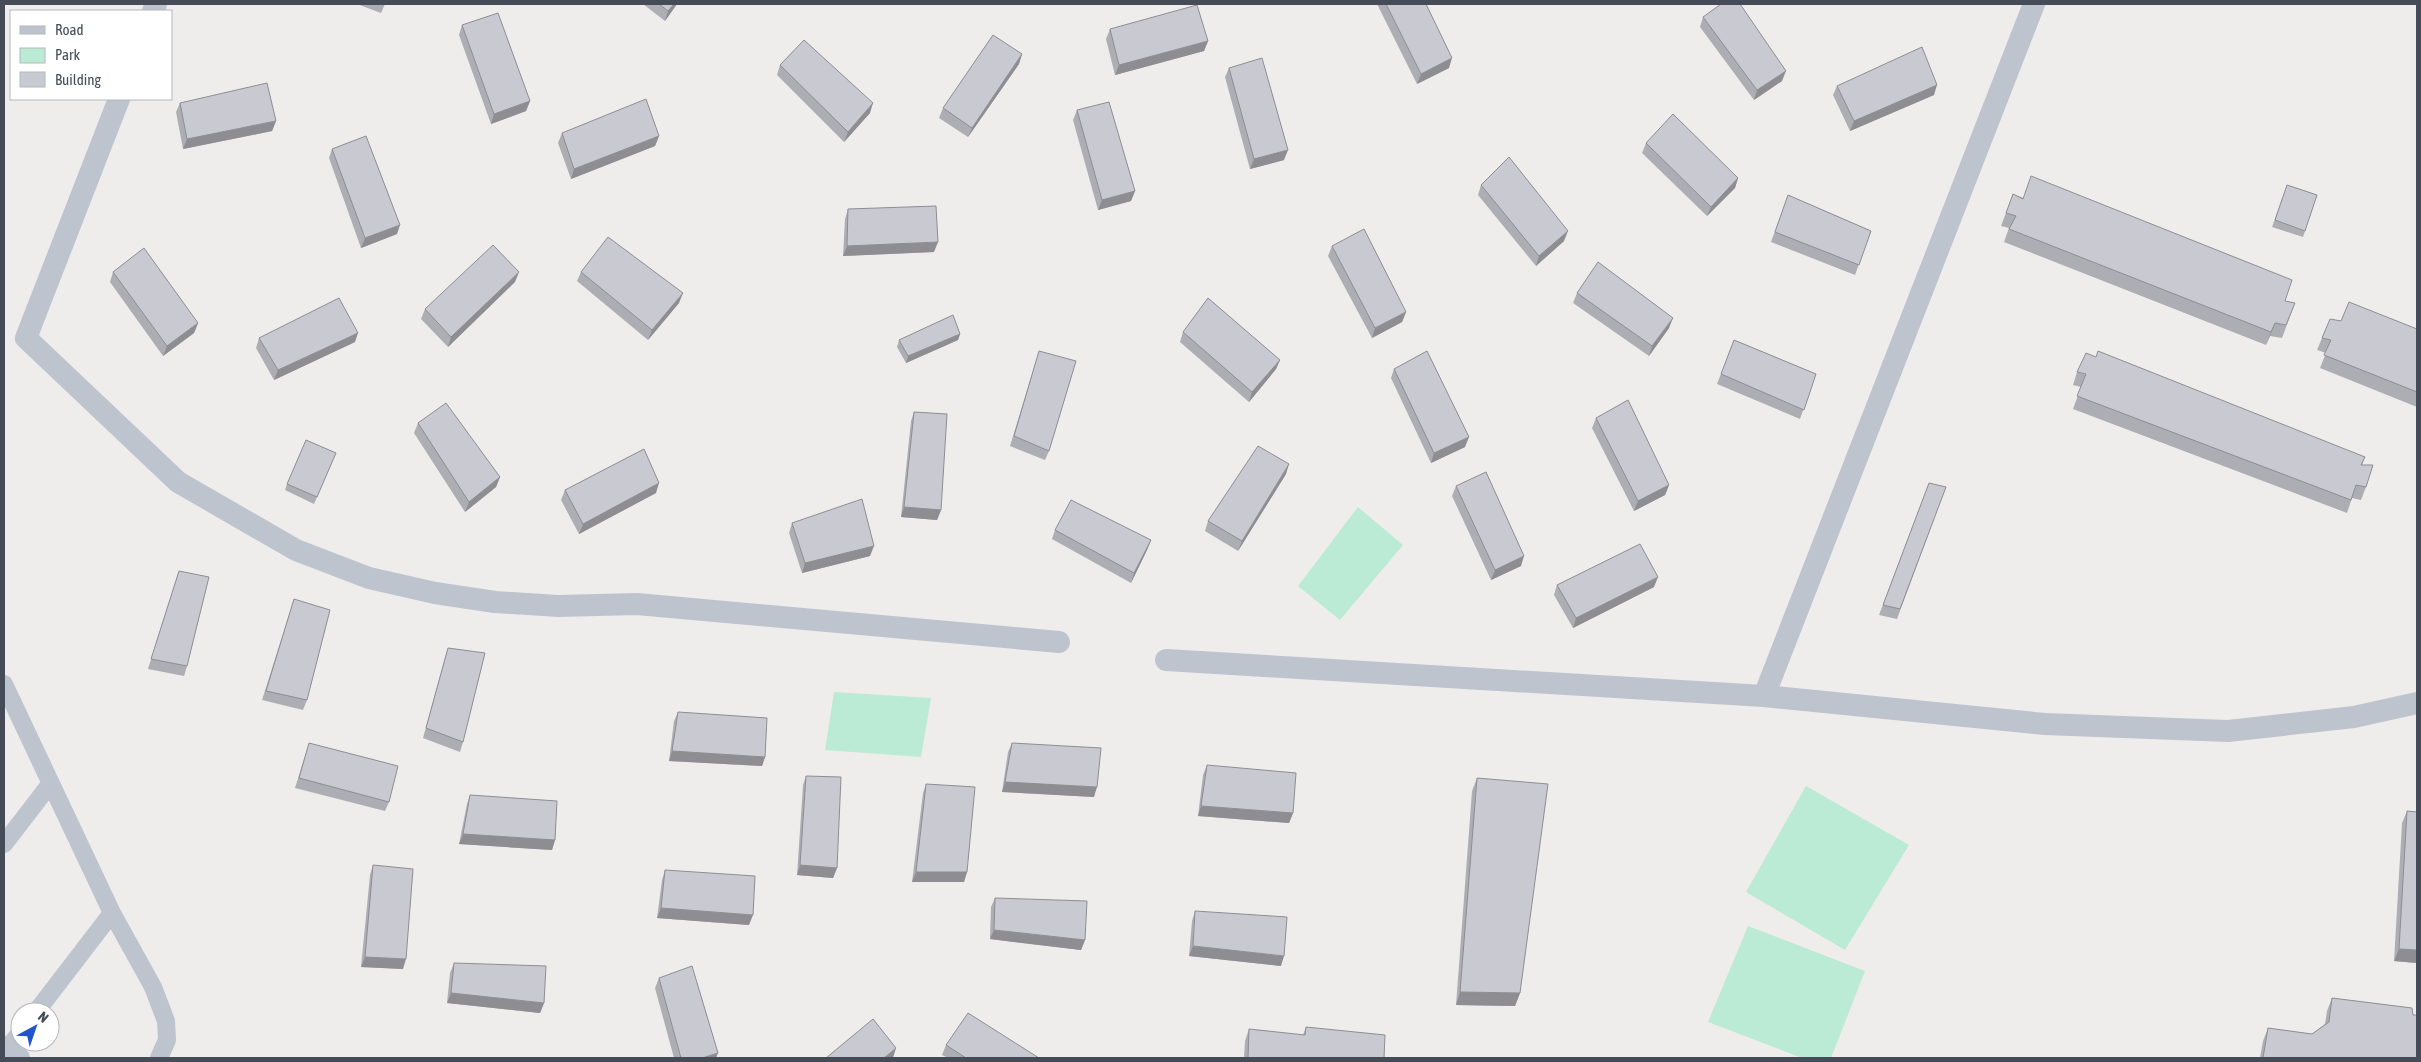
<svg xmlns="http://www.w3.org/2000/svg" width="2421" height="1062" font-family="'Asap Condensed',sans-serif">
<rect width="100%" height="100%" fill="#efecec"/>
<path fill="#bbebd5" d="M1358,507L1403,545L1340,620L1298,586Z
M834,692L931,698L921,757L825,750Z
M1806,786L1909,845L1845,950L1746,892Z
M1748,926L1865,971L1831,1058H1802L1708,1022Z"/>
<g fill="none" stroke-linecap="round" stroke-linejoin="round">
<path stroke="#bdc4ce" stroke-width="18" d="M4,684L112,913L153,987L166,1021L167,1040L159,1058
M4,844L51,783
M36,1012L112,913
M7,1049L20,1033"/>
<path stroke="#bdc4ce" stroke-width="22" d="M153,11L156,4
M119,99L26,338L178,482L296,550L369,578L435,593L495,602L558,606L637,604L1059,642
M1166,660L1764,696L2045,724L2228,731L2354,717L2417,703
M1764,696L2034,4
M4,1047L19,1058"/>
</g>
<path fill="#adaeb4" d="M357,4H385L381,13Z
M643,4H677L665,21Z
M1377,4H1426L1449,68L1417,84Z
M1703,17L1782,81L1754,100L1700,27Z
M462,25L530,101L526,111L491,124L459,35Z
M1110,29L1208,41L1204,51L1115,75L1106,39Z
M1022,54L1019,64L968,137L939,118L943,108Z
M780,65L870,113L844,142L777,75Z
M1229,68L1284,160L1250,169L1225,77Z
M1837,86L1934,95L1850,131L1833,95Z
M180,103L276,121L272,131L183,149L176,112Z
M1077,110L1135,191L1131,201L1098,210L1073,120Z
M562,133L659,136L655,146L571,179L558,143Z
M1646,143L1738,178L1735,188L1707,216L1642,153Z
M332,149L397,234L361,248L329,158Z
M1481,185L1564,241L1536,266L1478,195Z
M2287,185L2317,195L2303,237L2272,227Z
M2013,194L2285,301L2295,303L2282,338L2270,336L2266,345L2004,242L2009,228L2001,226Z
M1788,195L1871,231L1855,275L1771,242Z
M848,209L934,252L843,256L845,219Z
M1332,246L1406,312L1402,322L1372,338L1328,256Z
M113,272L198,323L194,333L163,356L110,282Z
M581,272L679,303L648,340L577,281Z
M515,282L448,347L421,319L425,309Z
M1577,293L1669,328L1649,356L1573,303Z
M2341,321L2417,329V407L2320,368L2326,353L2317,350L2322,338Z
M1183,332L1280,360L1276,369L1249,402L1180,342Z
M960,334L958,340L906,363L897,347L899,340Z
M259,338L355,342L274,380L256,348Z
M1734,340L1816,374L1800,419L1717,384Z
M1039,351L1049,451L1045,460L1010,446Z
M1394,369L1465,447L1431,463L1391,378Z
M2077,372L2365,457L2362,465L2366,487L2361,500L2352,498L2347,513L2073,409L2081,387L2073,385Z
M914,412L941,510L937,520L901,517L911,421Z
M1596,418L1669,485L1665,495L1634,511L1592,428Z
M418,423L500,477L496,487L465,512L414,433Z
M336,453L314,504L285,490L287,484Z
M1286,474L1238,551L1205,531L1208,521Z
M1929,483L1946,487L1897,619L1879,615Z
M1456,486L1521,566L1491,580L1452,496Z
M565,490L656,493L579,534L561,500Z
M792,523L870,556L802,573L789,533Z
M1055,530L1151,540L1147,550L1131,583L1052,539Z
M179,571L187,666L184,676L148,669Z
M1557,585L1654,587L1573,628L1554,595Z
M294,599L307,700L303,710L262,700Z
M448,648L463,742L460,752L423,738L445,658Z
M678,712L765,757L762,766L669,761L674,721Z
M309,743L389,802L385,811L295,788Z
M1012,743L1094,797L1002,792L1008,752Z
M1207,765L1293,813L1289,823L1198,816L1203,775Z
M806,776L837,868L833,878L797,875L803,785Z
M1477,778L1520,993L1515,1006L1456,1005L1472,791Z
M926,784L967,872L964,882H912L923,793Z
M470,795L555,840L552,850L459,844L467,804Z
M2407,811L2417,812V963L2394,961L2402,823Z
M373,865L403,969L361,967L370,875Z
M665,870L749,925L657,918L662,880Z
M995,898L1085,940L1081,950L990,939L991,907Z
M1195,911L1281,966L1189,956L1192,921Z
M454,963L544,1003L540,1013L447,1003L450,973Z
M659,978L716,1058H674L655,988Z
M2332,998L2413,1015L2417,1058H2260L2263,1041L2268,1028L2312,1034L2325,1024L2327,1011Z
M1306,1027L1384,1058H1244L1245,1041L1249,1029L1303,1035Z
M946,1045L1039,1058H948L942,1055Z"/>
<path fill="#8d8d92" d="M674,4H677L665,21L668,11Z
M1208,41L1204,51L1115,75L1119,65Z
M1022,54L1019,64L968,137L972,128Z
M1452,58L1449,68L1417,84L1421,74Z
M1786,71L1782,81L1754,100L1757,90Z
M1937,85L1934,95L1850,131L1854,121Z
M530,101L526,111L491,124L494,114Z
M873,103L870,113L844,142L848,132Z
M276,121L272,131L183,149L187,139Z
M659,136L655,146L571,179L574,169Z
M1288,150L1284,160L1250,169L1254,159Z
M1738,178L1735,188L1707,216L1711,207Z
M1135,191L1131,201L1098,210L1102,200Z
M400,225L397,234L361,248L365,238Z
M1568,231L1564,241L1536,266L1539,256Z
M938,242L934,252L843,256L847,246Z
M519,272L515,282L448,347L451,337Z
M683,293L679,303L648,340L652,330Z
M1406,312L1402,322L1372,338L1375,328Z
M1673,318L1669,328L1649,356L1652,346Z
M198,323L194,333L163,356L167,346Z
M2275,323L2270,336L2266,345L2271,332Z
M358,333L355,342L274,380L278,370Z
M960,334L958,340L906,363L908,356Z
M1280,360L1276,369L1249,402L1252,392Z
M1469,437L1465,447L1431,463L1434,453Z
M1289,464L1286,474L1238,551L1242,541Z
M500,477L496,487L465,512L469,502Z
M659,483L656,493L579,534L583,524Z
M1669,485L1665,495L1634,511L1638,501Z
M904,507L941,510L937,520L901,517Z
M1151,540L1147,550L1131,583L1134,573Z
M874,546L870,556L802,573L805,563Z
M1524,556L1521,566L1491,580L1495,570Z
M1658,577L1654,587L1573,628L1576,618Z
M672,751L765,757L762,766L669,761Z
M1005,782L1097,787L1094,797L1002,792Z
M1201,806L1293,813L1289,823L1198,816Z
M463,834L555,840L552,850L459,844Z
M800,865L837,868L833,878L797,875Z
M916,872H967L964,882H912Z
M661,908L753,915L749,925L657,918Z
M994,930L1085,940L1081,950L990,939Z
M1193,946L1284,956L1281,966L1189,956Z
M2399,949L2417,950V963L2394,961Z
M365,957L406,959L403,969L361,967Z
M1460,992L1520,993L1515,1006L1456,1005Z
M451,993L544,1003L540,1013L447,1003Z
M896,1048L893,1058H884Z
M718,1053L716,1058H702Z"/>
<path fill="#c9cad1" stroke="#8d8d92" d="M659,4H674L668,11Z
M1386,4H1426L1452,58L1421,74Z
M1721,4H1740L1786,71L1757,90L1703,17Z
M1197,5L1208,41L1119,65L1110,29Z
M498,13L530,101L494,114L462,25Z
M993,35L1022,54L972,128L943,108Z
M804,40L873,103L848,132L780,65Z
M1922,47L1937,85L1854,121L1837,86Z
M1262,58L1288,150L1254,159L1229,68Z
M267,83L276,121L187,139L180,103Z
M646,99L659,136L574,169L562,133Z
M1109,102L1135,191L1102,200L1077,110Z
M1673,114L1738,178L1711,207L1646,143Z
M366,136L400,225L365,238L332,149Z
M1509,157L1568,231L1539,256L1481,185Z
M2031,176L2292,280L2285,301L2295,303L2286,325L2275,323L2271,332L2009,229L2016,216L2006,213L2013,194L2023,199Z
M2287,185L2317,195L2305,231L2275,220Z
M1788,195L1871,231L1859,265L1775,232Z
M936,206L938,242L847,246L848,209Z
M1364,229L1406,312L1375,328L1332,246Z
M608,237L683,293L652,330L581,272Z
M493,245L519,272L451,337L425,309Z
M144,248L198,323L167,346L113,272Z
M1598,262L1673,318L1652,346L1577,293Z
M339,298L358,333L278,370L259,338Z
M1208,298L1280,360L1252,392L1183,332Z
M2349,302L2417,329V392L2324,355L2331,340L2322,338L2330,319L2341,321Z
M953,315L960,334L908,356L899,340Z
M1734,340L1816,374L1804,410L1721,374Z
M1039,351L1076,361L1049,451L1014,436Z
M1427,351L1469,437L1434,453L1394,369Z
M2098,351L2365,457L2361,465H2373L2366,487L2356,485L2351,500L2077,396L2086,374L2077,372L2086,353L2096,357Z
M1628,400L1669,485L1638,501L1596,418Z
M446,403L500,477L469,502L418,423Z
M914,412L947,414L941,510L904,507Z
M306,440L336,453L317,497L287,484Z
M1258,446L1289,464L1242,541L1208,521Z
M644,449L659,483L583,524L565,490Z
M1486,472L1524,556L1495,570L1456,486Z
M1929,483L1946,487L1900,609L1883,605Z
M862,499L874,546L805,563L792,523Z
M1071,500L1151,540L1134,573L1055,530Z
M1640,544L1658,577L1576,618L1557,585Z
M179,571L209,577L187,666L151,659Z
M294,599L330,610L307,700L266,691Z
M448,648L485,653L463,742L426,728Z
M678,712L767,718L765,757L672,751Z
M309,743L398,766L389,802L299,778Z
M1012,743L1101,748L1097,787L1005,782Z
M1207,765L1296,773L1293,813L1201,806Z
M806,776L841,777L837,868L800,865Z
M1477,778L1548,784L1520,993L1460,992Z
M926,784L975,787L967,872H916Z
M470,795L557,801L555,840L463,834Z
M2407,811L2417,812V950L2399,949Z
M373,865L413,869L406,959L365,957Z
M665,870L755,876L753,915L661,908Z
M995,898L1087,901L1085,940L994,930Z
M1195,911L1287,917L1284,956L1193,946Z
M454,963L546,966L544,1003L451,993Z
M692,966L718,1053L702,1058H681L659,978Z
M2332,998L2412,1008L2413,1015H2417V1058H2263L2268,1028L2312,1034L2329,1022Z
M968,1013L1039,1058H966L946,1045Z
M873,1019L896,1048L884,1058H826Z
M1306,1027L1385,1035L1384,1058H1248L1249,1029L1305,1035Z"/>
<rect width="2421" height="1062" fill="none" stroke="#454c58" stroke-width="10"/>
<rect x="10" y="10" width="162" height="90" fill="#ffffff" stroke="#b5b7bc"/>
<rect x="20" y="26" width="25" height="8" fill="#bdc4ce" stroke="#b5b7bc"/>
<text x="55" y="35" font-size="15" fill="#454c58">Road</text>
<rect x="20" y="48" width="25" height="15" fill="#bbebd5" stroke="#b5b7bc"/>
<text x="55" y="60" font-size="15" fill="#454c58">Park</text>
<rect x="20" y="72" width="25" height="15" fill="#c9cad1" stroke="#b5b7bc"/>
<text x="55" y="85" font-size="15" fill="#454c58">Building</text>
<g transform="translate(35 1027) rotate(40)"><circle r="24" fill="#ffffff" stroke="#b5b7bc"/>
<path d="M0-4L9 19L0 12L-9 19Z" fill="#2253d2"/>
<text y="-8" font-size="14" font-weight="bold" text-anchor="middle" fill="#454c58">N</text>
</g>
</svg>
